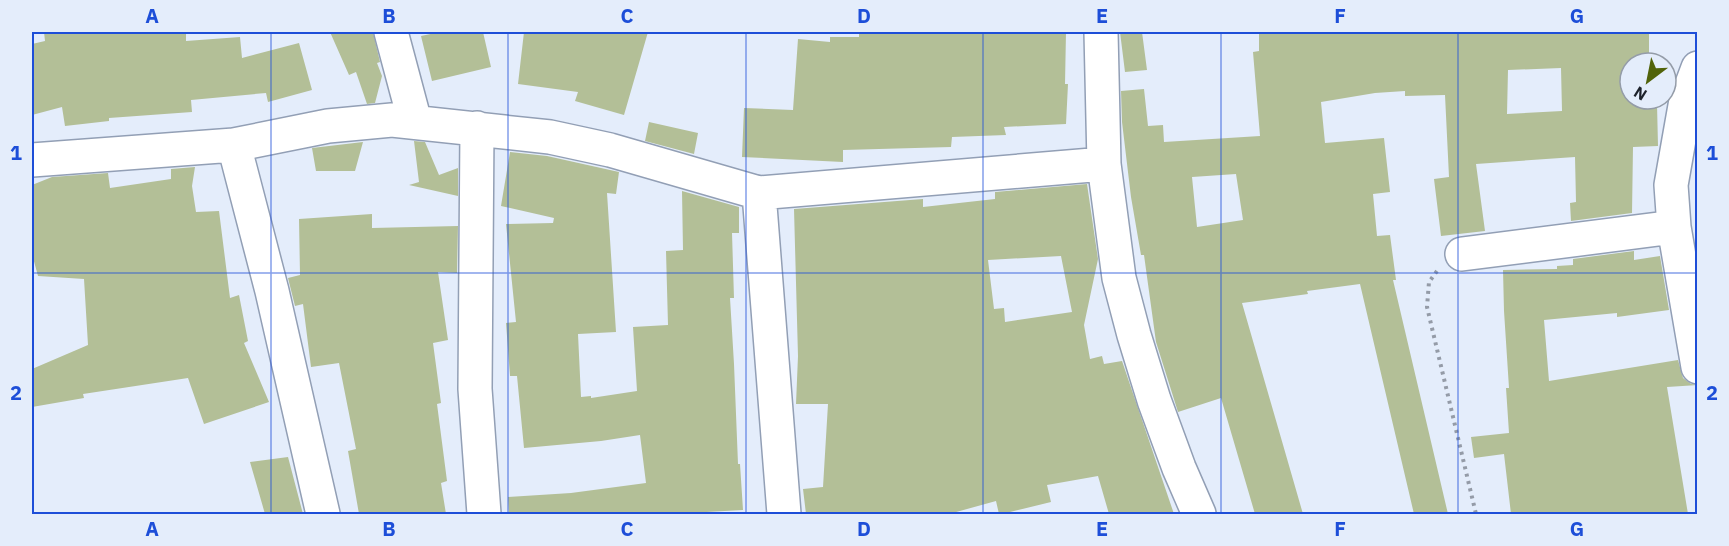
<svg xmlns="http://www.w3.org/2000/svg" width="1729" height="546" font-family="'IBM Plex Sans',sans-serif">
<rect width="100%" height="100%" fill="#e4edfb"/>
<path fill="#b3bf97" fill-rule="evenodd" d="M44,32H186V41L240,37L242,58L299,43L312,90L268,102L266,93L191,100L192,112L109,118V121L65,126L62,107L32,115V44L45,41Z
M330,32H373L380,62L377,63L382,76L375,103L367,104L356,72L349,75Z
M440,32H483L491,67L432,81L421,36Z
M524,32H648L624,115L575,101L578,92L518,84Z
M859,32H1066L1065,84H1068L1066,124L1004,127L1006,135L952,137L951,147L843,150V162L742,157L744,108L793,110L798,39L830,42V37H859Z
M1120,32H1142L1147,70L1125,72Z
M1259,32H1649V54L1654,55V63H1630V99H1653V104H1657L1658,146L1633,147L1632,213L1571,221L1570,203L1576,202L1575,157L1476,164L1485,231L1441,236L1434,179L1449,177L1445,95L1405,96V91L1375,93L1321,102L1325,143L1384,138L1390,192L1373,194L1377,236L1390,235L1396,280H1393L1448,514H1414L1360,284L1307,291L1308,294L1242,303L1303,514H1255L1221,398L1178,412L1156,342L1144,255H1141L1131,197L1122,122L1121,91L1144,89L1148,126L1163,125L1164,142L1260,136L1253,52L1259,51ZM1561,68L1562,111L1507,114L1508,70ZM1236,174L1243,220L1197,227L1192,177Z
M649,122L698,133L694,154L645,141Z
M414,141L425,142L439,175L458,168V196L409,185L419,182Z
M363,142L355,171H316L312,148Z
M510,152L547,156L619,172L616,194L607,193L616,332L578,334L581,397L591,396V398L637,391L633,327L668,325L666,251L683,250L682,191L739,207V233H732L734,298H730L734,364L738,464H740L743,510L670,514H509L508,497L571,493L646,483L640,435L601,441L524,448L517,376H510L506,323L516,322L506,224L553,223L554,218L501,206Z
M195,167L192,186L196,212L219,211L230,298L239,295L248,341L244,343L269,402L204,424L188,378L83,394L84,398L32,407V369L88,345L84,279L38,276L32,254V185L52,177L108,173L110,188L171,179V169Z
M1087,184L1098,259L1084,325L1090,359L1102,356L1104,364L1122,361L1174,514H1109L1098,476L1047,485L1051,502L1002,514H999L996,501L949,514H806L803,489L823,487L828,404H796L798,356L794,209L923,199V207L995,199V192ZM1061,256L1072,312L1005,322L1004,308L994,309L988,260Z
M372,214V228L458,226L457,273L438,272L448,340L433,343L441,403L437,404L447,481L441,483L446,514H359L348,451L356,449L339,363L311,367L303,304L295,306L288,278L300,275L299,219Z
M1634,251V260L1660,256L1669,310L1617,317V313L1544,320L1549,381L1678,360L1683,378L1691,384L1698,385L1667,387L1688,514H1511L1504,454L1474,458L1471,437L1509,433L1506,388H1509L1504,311L1503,270L1557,269V266L1573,265V259Z
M288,457L303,514H265L250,462Z"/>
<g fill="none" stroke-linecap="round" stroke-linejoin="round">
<defs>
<path id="minor" d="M391,32L415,122
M1101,32L1104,164L1119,278L1134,335L1154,400L1179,468L1199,514
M1698,68L1686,100L1671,185L1674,227L1698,367
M477,128L475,389L484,514
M234,145L272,291L323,514
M32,160L234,145L328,126L392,120L550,137L610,150L759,193L1104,164
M759,193L784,514
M1462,254L1674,227"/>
</defs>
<use href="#minor" stroke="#929fb5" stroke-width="36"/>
<path stroke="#949ba7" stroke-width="4" stroke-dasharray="3 4.5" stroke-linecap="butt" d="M1437,271L1429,282L1427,307L1476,514"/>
<use href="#minor" stroke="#fff" stroke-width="33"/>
</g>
<path fill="none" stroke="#1d4ed8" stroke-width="1.5" stroke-opacity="0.55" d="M271,32V514M508,32V514M746,32V514M983,32V514M1221,32V514M1458,32V514M32,273H1698"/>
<rect width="1729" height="546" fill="none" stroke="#e4edfb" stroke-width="66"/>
<g transform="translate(1648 81) rotate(212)"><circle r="28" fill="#e4edfb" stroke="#949ca8" stroke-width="1.5"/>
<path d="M0-4.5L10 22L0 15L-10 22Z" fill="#51630a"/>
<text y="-9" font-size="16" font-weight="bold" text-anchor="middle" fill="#1d222b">N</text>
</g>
<rect x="33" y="33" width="1663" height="480" fill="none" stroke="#1d4ed8" stroke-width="2"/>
<g font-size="20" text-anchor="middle" font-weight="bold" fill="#1d4ed8">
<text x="152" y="23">A</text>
<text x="389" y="23">B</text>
<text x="627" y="23">C</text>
<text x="864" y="23">D</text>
<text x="1102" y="23">E</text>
<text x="1340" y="23">F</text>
<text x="1577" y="23">G</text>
<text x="16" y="160">1</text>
<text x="1712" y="160">1</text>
<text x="16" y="400">2</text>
<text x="1712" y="400">2</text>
<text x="152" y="536">A</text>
<text x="389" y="536">B</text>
<text x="627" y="536">C</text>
<text x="864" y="536">D</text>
<text x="1102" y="536">E</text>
<text x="1340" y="536">F</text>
<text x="1577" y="536">G</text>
</g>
</svg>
